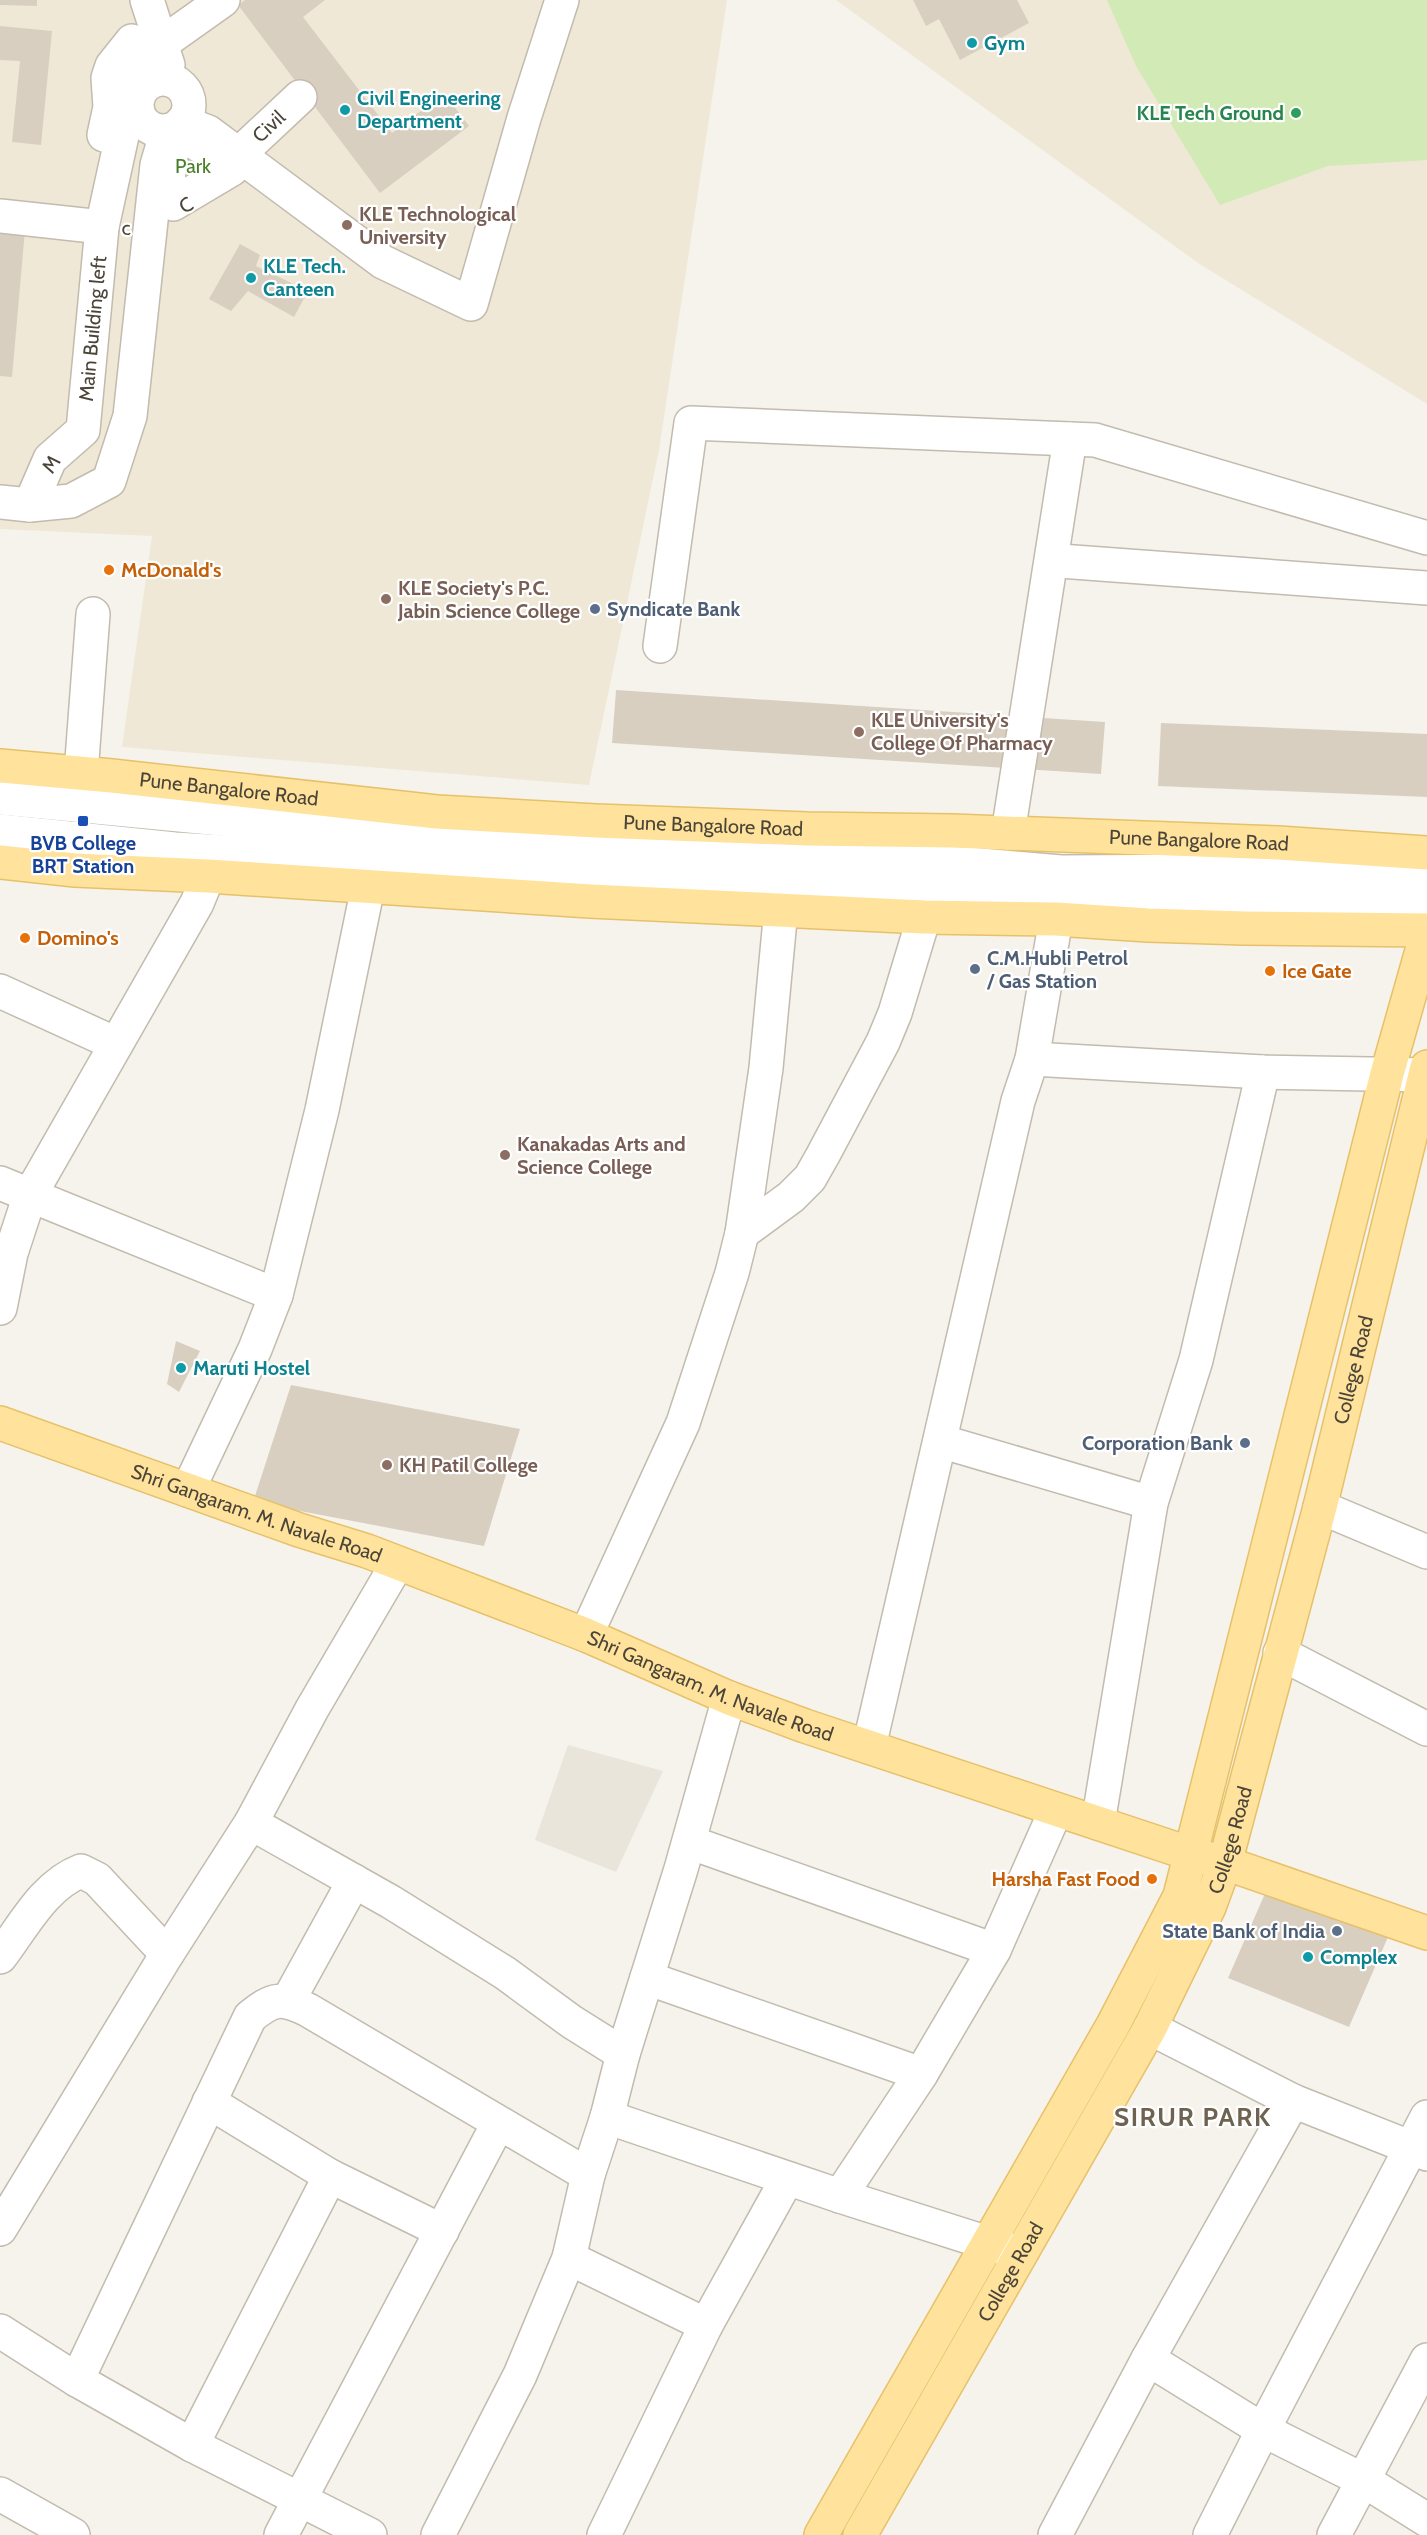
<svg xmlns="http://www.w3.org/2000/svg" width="1427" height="2535" font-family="Cabin,sans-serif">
<rect width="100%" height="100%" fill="#f6f3ec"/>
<path fill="#eae5da" d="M568,1745L663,1771L616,1872L535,1840Z"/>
<path fill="#efe8d6" d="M0,0H727L659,450L589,785L122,747L152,536L0,529Z
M836,0H1427V404L1198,263Z"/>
<path fill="#d2eab5" d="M1107,0H1427V160L1328,166L1220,205L1136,66Z"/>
<path fill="#d8cfc1" d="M0,0H37V6L0,5Z
M245,0H325L303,17L392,133L444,93L469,126L380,193L238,5Z
M913,0H1017L1029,23L960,60L939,19L926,26Z
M0,26L52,31L41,145L12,142L20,61L0,60Z
M0,228L25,230L12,377L0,376Z
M240,244L260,255L256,266L308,291L294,317L248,291L231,311L209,299Z
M616,690L1105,722L1101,774L612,743Z
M1161,723L1427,734V797L1158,786Z
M176,1341L200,1351L179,1392L167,1384Z
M291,1385L520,1429L484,1546L253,1502Z
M1267,1889L1388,1937L1349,2027L1228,1978Z"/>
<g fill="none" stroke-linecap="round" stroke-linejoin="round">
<defs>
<g id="minor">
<path d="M147,0L168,65"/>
<circle cx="163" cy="105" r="26"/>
<path d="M182,122L208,132L383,262L471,304L524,118L562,0"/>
<path d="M179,133L231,165L232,169L173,204L166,198L173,138Z"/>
<path d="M104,135L110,107L108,78L112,66L132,41"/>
<path id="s1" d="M238,155L300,97"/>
<path d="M0,216L102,227"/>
<path d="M0,502L30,505L71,501L109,481L130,416L157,165L167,131"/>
<path id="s2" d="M30,505L50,459L83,430L102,227L136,72L161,44L223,0"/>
<path d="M1060,561L1427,588"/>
<path d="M660,646L691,423L1095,440L1427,538"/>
<path d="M81,773L93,614"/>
<path d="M0,798L292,826L582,847L891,857L1061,872L1220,871L1338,874L1427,880"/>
<path d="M0,831L175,849L544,872L853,884L1058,895L1332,901L1427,906"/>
<path d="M1008,833L1070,439"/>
<path d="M0,991L116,1044"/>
<path d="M1032,1059L1263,1072L1427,1075"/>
<path d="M0,1183L276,1295"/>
<path d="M742,1233L791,1197L810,1178L823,1155L883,1042L895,1013L924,917"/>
<path d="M0,1308L11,1253L30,1195L197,903L208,876"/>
<path d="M940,1441L1151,1503"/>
<path d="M188,1490L255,1349L276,1295L322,1110L368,887"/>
<path d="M1320,1507L1427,1552"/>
<path d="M586,1635L683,1423L732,1273L742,1233L766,1068L781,909"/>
<path d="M1280,1653L1427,1729"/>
<path d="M869,1747L1018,1101L1032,1059L1056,919"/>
<path d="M251,1823L391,1902L505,1973L572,2022L623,2054"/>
<path d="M1098,1823L1151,1503L1196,1360L1263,1072"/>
<path d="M689,1842L994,1950"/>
<path d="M0,1957C23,1927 44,1885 81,1871L97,1879L167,1954"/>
<path d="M647,1978L921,2074"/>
<path d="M288,2001L354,1881"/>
<path d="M1293,2101L1427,2154"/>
<path d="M209,2102L330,2176L442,2231"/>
<path d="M607,2117L840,2196L1016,2252"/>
<path d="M840,2196L921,2074L994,1950L1056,1810"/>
<path d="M0,2229L167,1954L251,1823L312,1709L397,1564"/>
<path d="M569,2258L706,2325"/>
<path d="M0,2331L77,2380L192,2445L370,2535"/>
<path d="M1148,2359L1263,2430L1363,2480L1427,2520"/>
<path d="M77,2380L250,2017C273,1998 281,1997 308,2010L588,2175"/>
<path d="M192,2445L330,2176"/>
<path d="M0,2494L73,2535"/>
<path d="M281,2535L498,2124"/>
<path d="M438,2535L520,2375L569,2258L588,2175L607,2117L623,2054L681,1869L729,1698"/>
<path d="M604,2535L706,2325L787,2179"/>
<path d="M1055,2535L1148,2359L1293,2101L1150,2028"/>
<path d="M1210,2535L1263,2430L1427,2117"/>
<path d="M1334,2535L1427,2360"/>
</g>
<g id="major">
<path id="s3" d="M0,766L112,776L437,812L596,821L807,829L952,831L1278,843L1427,853"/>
<path d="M0,862L75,870L208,876L590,901L924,917L1056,919L1148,925L1244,928L1427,930"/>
<path id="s4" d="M0,1423L299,1530L367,1551L586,1635L729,1698L805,1726L1191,1854L1225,1863L1427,1933"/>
<path d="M821,2535L1113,2025L1180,1896L1387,1074L1427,933"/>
<path id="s5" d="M860,2535L1150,2028L1209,1907L1225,1863L1320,1507L1427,1067"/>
</g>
</defs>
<use href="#minor" stroke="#c2bbae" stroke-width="36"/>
<use href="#major" stroke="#e6c16a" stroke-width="36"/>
<use href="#minor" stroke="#fff" stroke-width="33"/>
<use href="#major" stroke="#ffe39c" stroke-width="33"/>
</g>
<g fill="#0f9aa8" stroke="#fff" stroke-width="2">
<circle cx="972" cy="43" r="6"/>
<circle cx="345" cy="110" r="6"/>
<circle cx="251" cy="278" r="6"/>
<circle cx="181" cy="1368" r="6"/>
<circle cx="1308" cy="1957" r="6"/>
</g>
<circle fill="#2e9e5b" stroke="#fff" stroke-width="2" cx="1296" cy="113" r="6"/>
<g fill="#8d6e63" stroke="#fff" stroke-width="2">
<circle cx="347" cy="225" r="6"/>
<circle cx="386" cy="599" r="6"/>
<circle cx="859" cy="732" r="6"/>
<circle cx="505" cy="1155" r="6"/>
<circle cx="387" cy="1465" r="6"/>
</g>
<g fill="#e8710a" stroke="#fff" stroke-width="2">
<circle cx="109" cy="570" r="6"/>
<circle cx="25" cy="938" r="6"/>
<circle cx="1270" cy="971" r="6"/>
<circle cx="1152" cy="1879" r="6"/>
</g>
<g fill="#5c6f8a" stroke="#fff" stroke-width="2">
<circle cx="595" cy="609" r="6"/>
<circle cx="975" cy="969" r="6"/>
<circle cx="1245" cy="1443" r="6"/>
<circle cx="1337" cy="1931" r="6"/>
</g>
<rect fill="#1a4fb4" stroke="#fff" stroke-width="2" x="77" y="815" width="12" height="12" rx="3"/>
<g text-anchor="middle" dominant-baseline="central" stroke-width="4.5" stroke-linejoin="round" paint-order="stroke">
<g font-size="20" font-weight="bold" fill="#0d838f" stroke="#fff" text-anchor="start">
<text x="984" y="43">Gym</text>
<text x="357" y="98">Civil Engineering<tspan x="357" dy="23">Department</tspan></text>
<text x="263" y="266">KLE Tech.<tspan x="263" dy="23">Canteen</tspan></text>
<text x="193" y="1368">Maruti Hostel</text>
<text x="1320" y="1957">Complex</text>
</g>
<g font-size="20" font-weight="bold" fill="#27864d" stroke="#fff" text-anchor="end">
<text x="1284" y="113">KLE Tech Ground</text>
</g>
<g font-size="20" fill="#4b4439" stroke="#fff">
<text stroke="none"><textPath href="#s1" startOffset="42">Civil</textPath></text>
<text transform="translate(186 205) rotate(-31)">C</text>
<text transform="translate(126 228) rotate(-4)">c</text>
<text stroke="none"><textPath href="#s2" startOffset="196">Main Building left</textPath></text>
<text transform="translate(51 464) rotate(-56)">M</text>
<text stroke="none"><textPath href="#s3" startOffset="230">Pune Bangalore Road</textPath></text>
<text stroke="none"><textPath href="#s3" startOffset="716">Pune Bangalore Road</textPath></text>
<text stroke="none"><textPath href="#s3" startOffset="1202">Pune Bangalore Road</textPath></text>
<text stroke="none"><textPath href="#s5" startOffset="1275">College Road</textPath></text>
<text stroke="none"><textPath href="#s4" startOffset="272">Shri Gangaram. M. Navale Road</textPath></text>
<text stroke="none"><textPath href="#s4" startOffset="758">Shri Gangaram. M. Navale Road</textPath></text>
<text stroke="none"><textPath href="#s5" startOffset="789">College Road</textPath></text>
<text stroke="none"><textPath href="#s5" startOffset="303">College Road</textPath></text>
</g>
<g font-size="20" fill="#4a7f2a" stroke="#fff">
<text x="193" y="166">Park</text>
</g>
<g font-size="20" font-weight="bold" fill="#785e54" stroke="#fff" text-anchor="start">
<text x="359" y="214">KLE Technological<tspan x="359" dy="23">University</tspan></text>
<text x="398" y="588">KLE Society's P.C.<tspan x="398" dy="23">Jabin Science College</tspan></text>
<text x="871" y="720">KLE University's<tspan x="871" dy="23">College Of Pharmacy</tspan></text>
<text x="517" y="1144">Kanakadas Arts and<tspan x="517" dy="23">Science College</tspan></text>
<text x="399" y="1465">KH Patil College</text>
</g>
<g font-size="20" font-weight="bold" fill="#c56008" stroke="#fff" text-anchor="start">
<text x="121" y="570">McDonald's</text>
<text x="37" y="938">Domino's</text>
<text x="1282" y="971">Ice Gate</text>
<text x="1140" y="1879" text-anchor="end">Harsha Fast Food</text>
</g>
<g font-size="20" font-weight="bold" fill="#4e5e75" stroke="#fff" text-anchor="start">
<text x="607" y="609">Syndicate Bank</text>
<text x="987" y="958">C.M.Hubli Petrol<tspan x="987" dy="23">/ Gas Station</tspan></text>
<text x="1233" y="1443" text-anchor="end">Corporation Bank</text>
<text x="1325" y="1931" text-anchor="end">State Bank of India</text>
</g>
<g font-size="20" font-weight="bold" fill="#164399" stroke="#fff">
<text x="83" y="843">BVB College<tspan x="83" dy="23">BRT Station</tspan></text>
</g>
<g font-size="26" font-weight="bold" letter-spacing="1.5" fill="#6e6250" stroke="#fff">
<text x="1193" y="2117">SIRUR PARK</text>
</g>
</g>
</svg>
